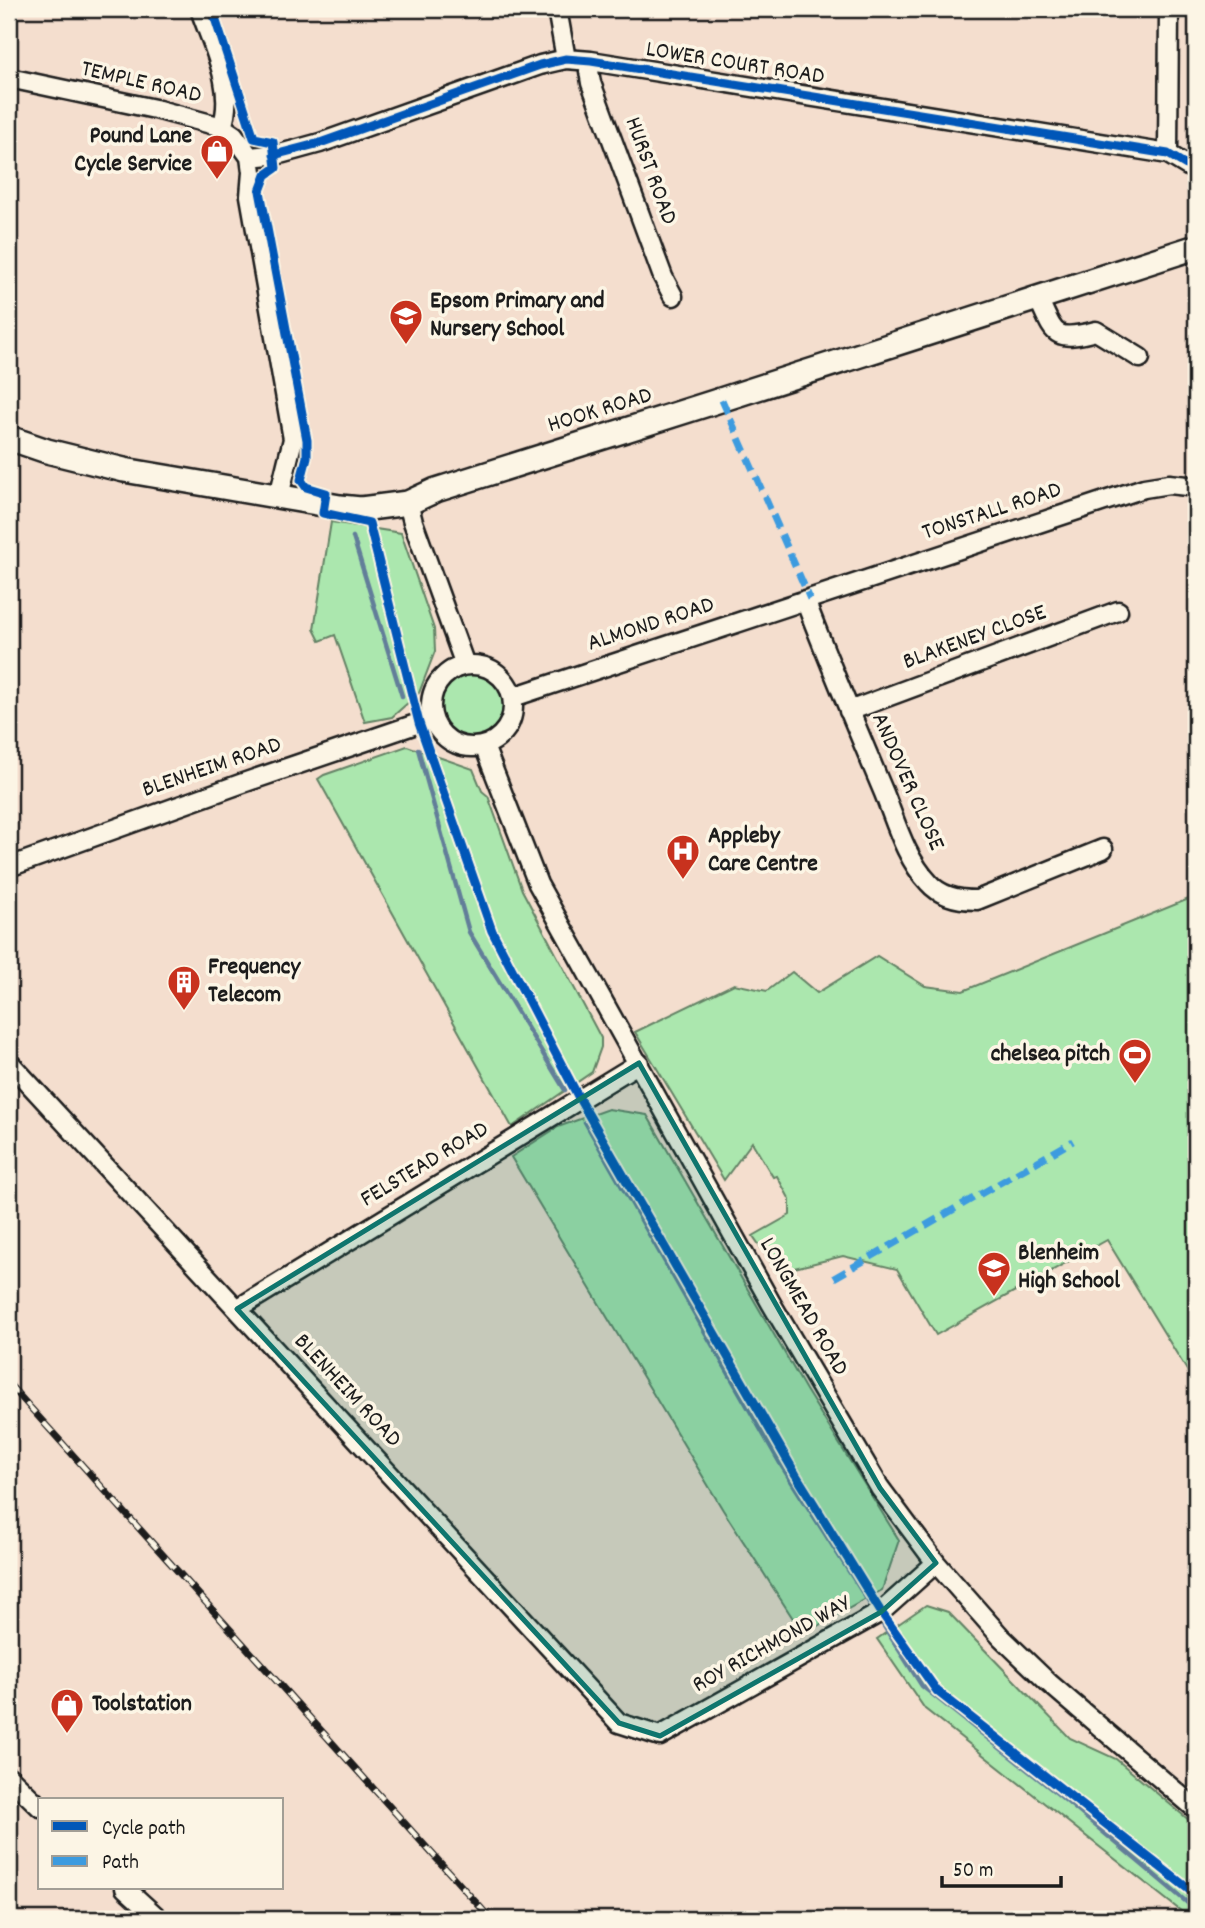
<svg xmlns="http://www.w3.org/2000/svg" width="1205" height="1928" font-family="Dekko,sans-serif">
<rect width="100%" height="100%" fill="#f4dece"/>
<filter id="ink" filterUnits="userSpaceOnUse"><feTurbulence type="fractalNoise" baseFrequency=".0143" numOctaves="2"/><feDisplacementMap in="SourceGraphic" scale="14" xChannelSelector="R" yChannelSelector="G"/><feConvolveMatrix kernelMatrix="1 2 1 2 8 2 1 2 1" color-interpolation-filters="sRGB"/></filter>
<g filter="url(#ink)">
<path fill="#abe7ae" stroke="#648265" stroke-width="2" d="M331,522L401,533L434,629L435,651L419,693L392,717L365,722L335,635L320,641L314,629Z
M437 705a35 35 0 1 1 70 0a35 35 0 1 1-70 0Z
M407,746L473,769L482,791L488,796L522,890L601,1038V1047L592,1072L512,1127L318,779L324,775Z
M1196,896V1385L1107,1240L936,1335L897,1269L843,1256L778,1272L753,1236L790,1215V1200L777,1176L773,1177L752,1142L724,1180L635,1032L734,984L767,991L792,972L817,993L877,956L925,986L963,991Z
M608,1109L647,1115L806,1390L899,1540L882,1590L803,1634L723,1510L511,1157L558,1127Z
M926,1605L948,1612L1070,1738L1116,1759L1196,1826V1919H1191L925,1709L877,1639Z"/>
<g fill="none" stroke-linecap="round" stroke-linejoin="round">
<path stroke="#627e99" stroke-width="4.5" d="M353,537L402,696
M418,749L469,932L565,1090
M585,1122L781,1465L875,1612
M880,1620L922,1686L1058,1794L1196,1910"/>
<defs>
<path id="minor" d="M200,9C212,45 236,89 222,127
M557,9L566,59
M591,61L589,71L591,83L663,277L673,296
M9,78L155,109L222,127L234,135L250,157L252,172L250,196L293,439L279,496
M1168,154L1169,9
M250,157L280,154L320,143L540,65L566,59L591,61L1168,154L1196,171
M1038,298C1055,335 1053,342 1096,331L1140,358
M408,503L413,522L465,665
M805,600C830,665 857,729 884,793C896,823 906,859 929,883C941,897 960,900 977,900L1103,849
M431 706a41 41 0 1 1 82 0a41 41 0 1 1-82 0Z
M513,697L1144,488L1169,484L1196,487
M849,711L1118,611
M484,746L538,884L771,1303L880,1488L936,1563L1001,1637L1049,1683L1196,1809
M9,867L243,783L419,723L433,719
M9,1062L619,1723L660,1736L881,1612L936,1563
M237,1309L639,1063
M9,1777L40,1807
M125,1888L159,1919"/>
<path id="major" d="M9,438L47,451L124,470L340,507L361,509L408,503L436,490L708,404L1196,247"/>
</defs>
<use href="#minor" stroke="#1c1c1c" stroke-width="23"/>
<use href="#major" stroke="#1c1c1c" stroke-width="28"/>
<use href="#minor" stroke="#fcf5e5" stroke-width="18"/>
<use href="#major" stroke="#fcf5e5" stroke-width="23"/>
<defs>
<path id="rail" d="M9,1384L491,1919"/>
</defs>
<use href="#rail" stroke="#1c1c1c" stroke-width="7"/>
<use href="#rail" stroke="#fcf5e5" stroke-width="4.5" stroke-dasharray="13" stroke-linecap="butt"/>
<path stroke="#3c9bdf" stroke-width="7" stroke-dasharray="14 7" stroke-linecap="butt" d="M722,400L810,599
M834,1278L1073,1141"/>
<defs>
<path id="cycleway" d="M212,9L254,138L273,142L276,168L266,175L260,191L307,440V457L301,480L306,487L326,493L323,513L369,523L419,723L492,931L580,1100L796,1475L881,1612L937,1691L1196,1895
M274,155L320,143L540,65L566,59L591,61L1168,154L1196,171"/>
</defs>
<use href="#cycleway" stroke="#fcf5e5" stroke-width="13"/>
<use href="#cycleway" stroke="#0057b8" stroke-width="9"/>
</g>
</g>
<path fill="#0f766e" fill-opacity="0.2" stroke="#0f766e" stroke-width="5" stroke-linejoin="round" d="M639,1063L880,1488L936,1563L881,1612L660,1736L619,1723L237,1309Z"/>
<defs>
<symbol id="shop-pin" viewBox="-11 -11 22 30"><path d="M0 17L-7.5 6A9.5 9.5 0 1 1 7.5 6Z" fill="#c8321e" stroke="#fcf5e5"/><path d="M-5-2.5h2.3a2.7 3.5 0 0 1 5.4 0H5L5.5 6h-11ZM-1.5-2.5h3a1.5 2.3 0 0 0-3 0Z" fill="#fff"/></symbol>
<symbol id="school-pin" viewBox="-11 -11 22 30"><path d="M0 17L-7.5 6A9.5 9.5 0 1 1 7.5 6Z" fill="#c8321e" stroke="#fcf5e5"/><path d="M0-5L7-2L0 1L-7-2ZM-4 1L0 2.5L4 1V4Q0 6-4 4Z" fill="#fff"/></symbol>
<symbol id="hospital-pin" viewBox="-11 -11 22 30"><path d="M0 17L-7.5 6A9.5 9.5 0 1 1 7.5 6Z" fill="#c8321e" stroke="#fcf5e5"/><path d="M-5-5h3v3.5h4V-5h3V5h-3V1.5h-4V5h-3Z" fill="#fff"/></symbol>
<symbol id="building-pin" viewBox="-11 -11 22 30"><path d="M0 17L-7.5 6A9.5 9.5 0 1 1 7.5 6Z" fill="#c8321e" stroke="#fcf5e5"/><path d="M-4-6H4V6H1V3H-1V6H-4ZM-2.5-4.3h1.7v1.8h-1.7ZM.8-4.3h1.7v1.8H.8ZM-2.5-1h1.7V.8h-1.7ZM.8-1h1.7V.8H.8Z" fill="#fff"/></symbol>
<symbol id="stadium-pin" viewBox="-11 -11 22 30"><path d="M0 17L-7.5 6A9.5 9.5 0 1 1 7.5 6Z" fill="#c8321e" stroke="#fcf5e5"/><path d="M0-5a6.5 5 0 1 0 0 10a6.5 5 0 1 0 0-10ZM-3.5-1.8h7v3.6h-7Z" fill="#fff"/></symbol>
</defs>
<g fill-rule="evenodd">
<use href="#shop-pin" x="198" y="132" width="38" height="52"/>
<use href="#school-pin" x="387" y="297" width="38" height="52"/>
<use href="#hospital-pin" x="664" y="832" width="38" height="52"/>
<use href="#building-pin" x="165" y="963" width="38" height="52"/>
<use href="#stadium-pin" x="1116" y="1036" width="38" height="52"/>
<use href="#school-pin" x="975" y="1249" width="38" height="52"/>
<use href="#shop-pin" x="48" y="1686" width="38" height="52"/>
</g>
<g text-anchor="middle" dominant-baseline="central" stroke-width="7" stroke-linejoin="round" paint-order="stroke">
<g font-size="24" fill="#1c1c1c" stroke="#fcf5e5">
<text transform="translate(735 64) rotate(9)">LOWER COURT ROAD</text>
<text transform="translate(141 83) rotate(13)">TEMPLE ROAD</text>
<text transform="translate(650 171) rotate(70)">HURST ROAD</text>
<text transform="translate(600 411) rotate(-17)">HOOK ROAD</text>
<text transform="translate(992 512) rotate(-18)">TONSTALL ROAD</text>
<text transform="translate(651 625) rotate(-18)">ALMOND ROAD</text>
<text transform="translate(975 638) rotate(-20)">BLAKENEY CLOSE</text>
<text transform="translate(212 768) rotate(-19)">BLENHEIM ROAD</text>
<text transform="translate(907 782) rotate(66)">ANDOVER CLOSE</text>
<text transform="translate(425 1165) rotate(-31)">FELSTEAD ROAD</text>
<text transform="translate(803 1307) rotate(60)">LONGMEAD ROAD</text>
<text transform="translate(347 1391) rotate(47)">BLENHEIM ROAD</text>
<text transform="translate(772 1645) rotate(-29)">ROY RICHMOND WAY</text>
</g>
<g font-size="24" font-weight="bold" fill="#1c1c1c" stroke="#fcf5e5" text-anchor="start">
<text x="192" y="137" text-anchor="end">Pound Lane<tspan x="192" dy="28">Cycle Service</tspan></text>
<text x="430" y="302">Epsom Primary and<tspan x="430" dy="28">Nursery School</tspan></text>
<text x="708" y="837">Appleby<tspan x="708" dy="28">Care Centre</tspan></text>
<text x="208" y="968">Frequency<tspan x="208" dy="28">Telecom</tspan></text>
<text x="1110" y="1055" text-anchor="end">chelsea pitch</text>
<text x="1018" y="1254">Blenheim<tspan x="1018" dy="28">High School</tspan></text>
<text x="92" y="1705">Toolstation</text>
</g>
</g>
<rect width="1205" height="1928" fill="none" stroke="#fcf5e5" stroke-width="35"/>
<rect x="18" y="18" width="1170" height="1893" fill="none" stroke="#1c1c1c" stroke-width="2.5" filter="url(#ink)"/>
<rect x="38" y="1798" width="245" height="91" fill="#fcf5e5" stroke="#a29e95" stroke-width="2"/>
<rect x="52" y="1821" width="35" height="10" fill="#0057b8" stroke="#a29e95" stroke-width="2"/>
<text x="102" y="1834" font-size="21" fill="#1c1c1c">Cycle path</text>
<rect x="52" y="1856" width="35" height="10" fill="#3c9bdf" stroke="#a29e95" stroke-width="2"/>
<text x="102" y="1868" font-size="21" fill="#1c1c1c">Path</text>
<path d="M942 1876v10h119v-10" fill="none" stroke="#1c1c1c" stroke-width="3.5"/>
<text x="953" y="1876" font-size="21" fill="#1c1c1c" stroke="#fcf5e5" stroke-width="5" paint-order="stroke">50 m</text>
</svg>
